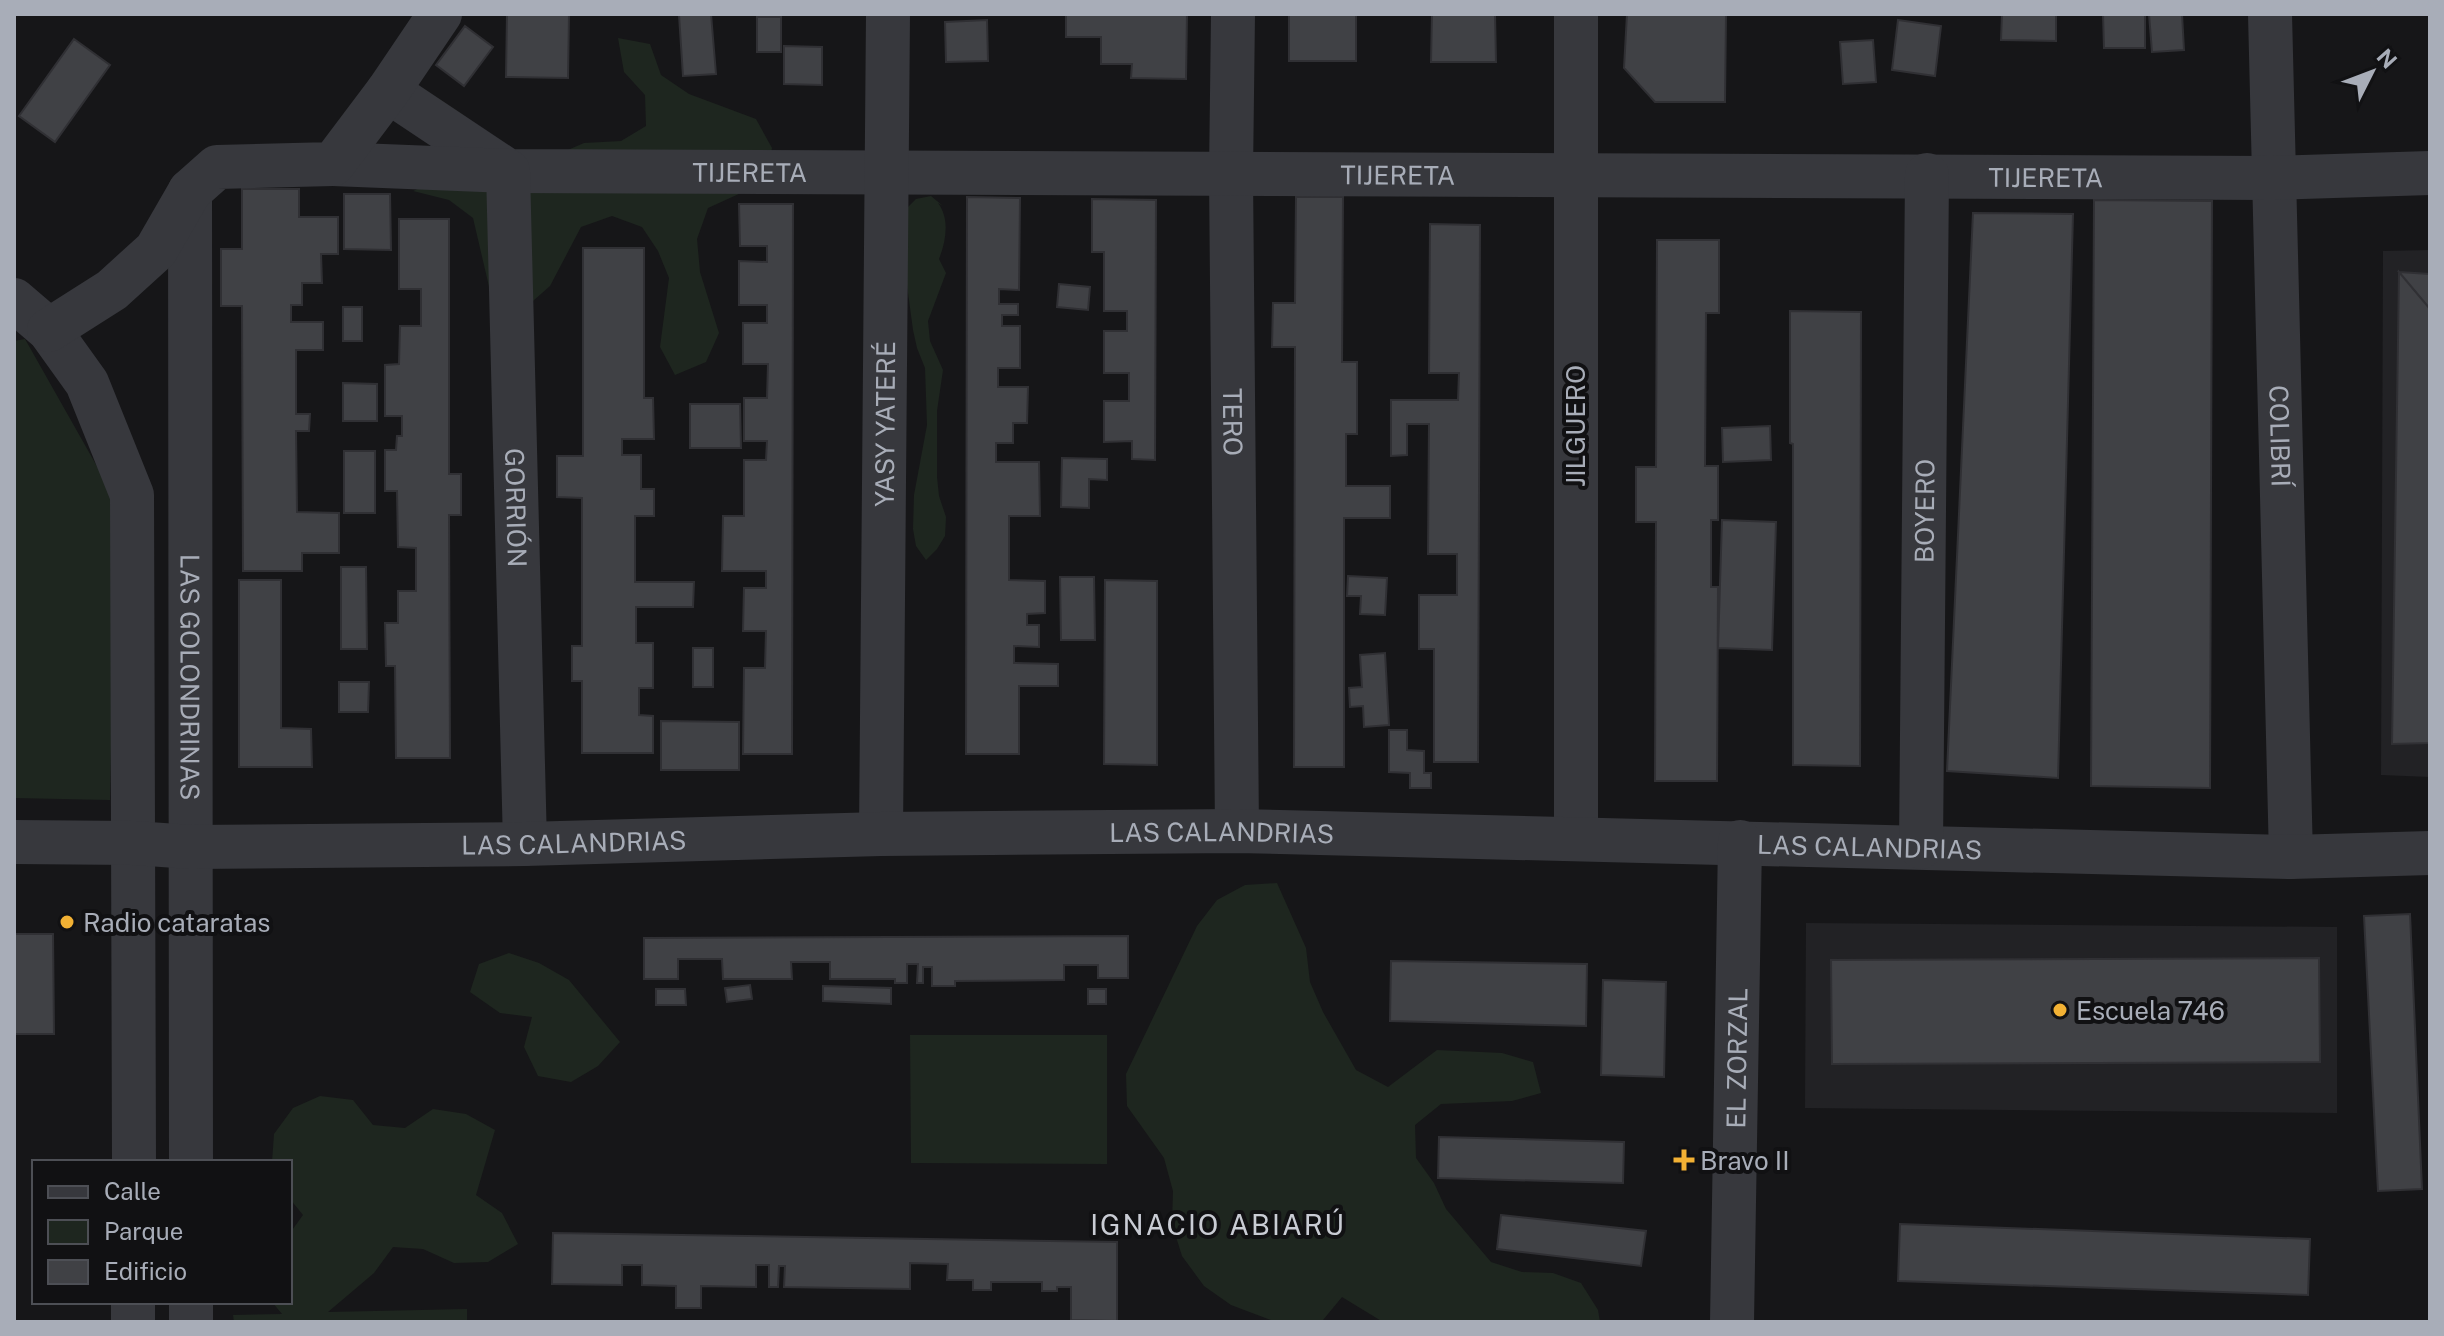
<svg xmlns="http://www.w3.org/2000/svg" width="2444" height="1336" font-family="'Public Sans',sans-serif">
<rect width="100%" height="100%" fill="#161618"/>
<path fill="#222225" d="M2430,250V777L2381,775L2383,251Z
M1806,923L2337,927V1113L1805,1108Z"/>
<path fill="#1e261f" d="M618,38L650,44L661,75L689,94L756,119L772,148L765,182L708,208L697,239L700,272L719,333L706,362L675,375L660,347L669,278L658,251L642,227L612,216L581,227L550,286L525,308H494L473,218L449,200L413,191L436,181L554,156L584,143L621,141L646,126L645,95L624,72Z
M931,196L943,206L938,203C950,219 946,241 939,259L946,273L928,321L930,341L943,370L937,411V477L939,496L946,517L945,536L937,549L926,560L916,546L913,529L914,495L927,425L925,368L917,348L913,330L904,263V211L916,199Z
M25,339L116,500L110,800L14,798V341Z
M1277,883L1306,948L1310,982L1323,1012L1356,1070L1388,1087L1437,1050L1502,1053L1533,1062L1541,1093L1512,1101L1441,1104L1415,1125L1416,1158L1434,1183L1446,1209L1491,1262L1522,1272L1553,1273L1581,1283L1598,1310L1600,1322H1383L1342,1297L1323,1320L1276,1322L1231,1305L1204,1286L1182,1256L1172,1224L1173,1191L1164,1158L1127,1106L1126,1074L1197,926L1217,900L1245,885Z
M509,953L539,963L569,980L620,1042L598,1066L571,1082L538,1076L524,1047L532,1017L500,1013L470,992L479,964Z
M910,1035H1107V1164L911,1163Z
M320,1096L353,1100L373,1125L405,1128L433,1109L466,1114L495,1130L476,1195L502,1213L518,1244L488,1262L454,1263L423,1249L393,1247L374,1273L328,1312L467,1309V1322H234L233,1315L282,1314L272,1302H290V1233L303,1215L290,1199V1162H272L274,1134L293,1108Z"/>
<path fill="#404145" stroke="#303034" stroke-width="2" d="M507,14H569L568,78L506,77Z
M711,14L716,74L683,76L679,15Z
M1066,14H1187L1186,79L1131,78L1132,64H1101V37H1066Z
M1289,14H1356V61H1289Z
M1432,14H1495L1496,62H1431Z
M1627,14H1726L1725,102H1655L1624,68Z
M2002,14H2056V41L2001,40Z
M2103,14H2145V48H2104Z
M2149,14H2182L2184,50L2152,52Z
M757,17H781V52H757Z
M987,20L988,61L946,62L945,22Z
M1898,20L1941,26L1935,76L1892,70Z
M465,26L493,47L464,86L436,65Z
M74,39L110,65L55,142L19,116Z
M1873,40L1876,82L1843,84L1840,42Z
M784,46L822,47V85L784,84Z
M242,189H299V217H338V254H321L322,283H302V305H291V322H323V350H296V414H310L309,431H296L297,512L339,513V553H302V571H243L242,306H221V249H242Z
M344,194H390L391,250L344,249Z
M967,197L1020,198L1019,290L999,289V304H1018V315H1002V326H1020V368H998V387H1028L1027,423H1013V443H996V462H1039L1040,516H1009V580L1045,581V613L1027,614V625H1039V647L1014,646V663L1058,664V686H1019V754H966Z
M1296,197H1343L1342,362H1357V434H1346V486H1390V518H1344V767H1294L1295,347H1272L1273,303H1295Z
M1092,199L1156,200L1155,460L1132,459V441L1104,442V401H1129V373H1104V331H1127V311H1104V252H1092Z
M2094,200L2212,201L2210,788L2091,786Z
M739,204H793L792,754H743L744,668H765L766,631H743L744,588H766V571H722L723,516H744V460H766L767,441H744V398H767L768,364H743V323H767V305H739V261L767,262V246H740Z
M1973,213L2073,214L2058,778L1947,771Z
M399,219H449V474H461V515H449L450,758H396L395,666H386L385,623H398V591H416V548L398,547L397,491H385V450H396L397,436H402V416H385V365L399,364L400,326H421V289H399Z
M1430,224L1480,225L1478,762H1434V649H1419V595H1457V554H1428L1429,424H1407V455L1391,456V400H1458L1459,373H1429Z
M1657,240H1719V313H1706L1705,466H1718V520H1711V587H1718L1717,781H1655L1656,522H1636V467H1656Z
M583,248H644V398H653L654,439H622V455H641V489H654V516H635V582H694L693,607H636V643H653V688H639V715L653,716V753H582V681H572V646H582V498L557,497V456H583Z
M2399,272L2430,274V309Z
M2399,272L2430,309V743L2392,744Z
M1059,284L1090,287L1088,310L1057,307Z
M343,307H362V341H343Z
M1790,311L1861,312L1860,766L1793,765V444L1790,443Z
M343,383L377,384V421H343Z
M690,404H740L741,448H690Z
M1770,426L1771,460L1723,462L1722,428Z
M344,451H375V513H344Z
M1062,458L1107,459V480L1089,479V508L1061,507Z
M1722,520L1776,522L1772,650L1718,648Z
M341,567H366L367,649H341Z
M1348,576L1387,578L1385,615L1360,614L1361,596H1347Z
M1060,577H1094L1095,640H1061Z
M239,580H281V728L311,729L312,767H239Z
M1105,580L1157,581V765L1104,764Z
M693,648H713V687H693Z
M1385,653L1389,725L1364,727L1363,706L1350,707L1349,688L1362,687L1360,655Z
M339,682H369L368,712H339Z
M661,721L739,722V770H661Z
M1389,730H1407V750L1424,751V773H1431V788H1410V773L1389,772Z
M2410,914L2422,1189L2378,1191L2364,916Z
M14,934H53L54,1034H14Z
M1128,936V978H1098V965H1064V980L955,981V986H932V967H923V983H917L918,964H907V983H895V979H830V962H791L792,979H723L722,959H678V979H644V938Z
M2319,958L2320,1062L1832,1064L1831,960Z
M1391,961L1587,964L1586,1026L1390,1021Z
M1603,980L1666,982L1664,1077L1601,1075Z
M750,985L752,999L727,1002L725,988Z
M823,986L891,988V1004L823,1001Z
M656,989H685L686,1005H656Z
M1088,989H1106V1004H1088Z
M1439,1137L1624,1142L1623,1183L1438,1178Z
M1501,1215L1646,1231L1641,1266L1497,1249Z
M1900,1224L2310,1239L2308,1295L1898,1281Z
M553,1233L1117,1242V1321L1071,1320V1287H1057V1291H1042V1282H991V1290H973V1280H947L948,1264L910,1263V1289L784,1287L785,1266H779L778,1287H769V1265H756V1287L701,1286V1308H676V1286L642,1285V1265H622V1285L552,1284Z"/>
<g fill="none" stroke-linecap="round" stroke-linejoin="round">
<g stroke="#37383d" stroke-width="44">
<path id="s1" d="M1233,14L1231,174L1237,831"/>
<path id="s2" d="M2270,14L2291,857"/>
<path id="s3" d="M388,91L508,171L2273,178L2430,173"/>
<path id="s4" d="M333,164L508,171L525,844"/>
<path id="s5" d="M190,191L191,1162"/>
<path d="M14,300L49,330L87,383L132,495L134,1162"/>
<path d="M49,330L112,290L156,250L190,191L217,167L333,164L388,91L440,14"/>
<path id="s6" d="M881,834L888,14"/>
<path d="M1576,838V14"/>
<path id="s7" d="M14,842L134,843L191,847L525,844L881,834L1237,831L2291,857L2430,853"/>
<path id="s8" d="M1921,847L1927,175"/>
<path d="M133,1322V1302"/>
<path d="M191,1322V1302"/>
<path id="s9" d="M1732,1322L1740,842"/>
</g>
</g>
<g fill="#f2b134" stroke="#111113" stroke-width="3">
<circle cx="67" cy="922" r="8"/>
<circle cx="2060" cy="1010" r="8"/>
<path d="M1680 1148h8v8h8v8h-8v8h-8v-8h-8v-8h8z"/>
</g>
<g text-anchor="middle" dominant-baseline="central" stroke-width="8" stroke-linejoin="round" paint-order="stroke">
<g font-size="26" fill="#a8adb8" stroke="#111113">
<text stroke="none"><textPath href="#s3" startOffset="386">TIJERETA</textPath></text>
<text stroke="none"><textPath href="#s3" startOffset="1034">TIJERETA</textPath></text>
<text stroke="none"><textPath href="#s3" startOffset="1682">TIJERETA</textPath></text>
<text stroke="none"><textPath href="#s1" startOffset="408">TERO</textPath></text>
<text stroke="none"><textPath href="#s6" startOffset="410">YASY YATERÉ</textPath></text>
<text transform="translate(1575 426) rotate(-90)">JILGUERO</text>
<text stroke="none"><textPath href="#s2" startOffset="422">COLIBRÍ</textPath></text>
<text stroke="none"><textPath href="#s4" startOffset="512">GORRIÓN</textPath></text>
<text stroke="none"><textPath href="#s8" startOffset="336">BOYERO</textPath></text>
<text stroke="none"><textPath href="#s5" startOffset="486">LAS GOLONDRINAS</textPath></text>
<text stroke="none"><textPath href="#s7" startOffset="1208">LAS CALANDRIAS</textPath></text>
<text stroke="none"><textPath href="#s7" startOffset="560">LAS CALANDRIAS</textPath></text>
<text stroke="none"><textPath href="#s7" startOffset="1856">LAS CALANDRIAS</textPath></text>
<text stroke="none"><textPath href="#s9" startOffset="264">EL ZORZAL</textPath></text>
</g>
<g font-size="26" fill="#a8adb8" stroke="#111113" text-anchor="start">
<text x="83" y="922">Radio cataratas</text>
<text x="2076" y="1010">Escuela 746</text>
<text x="1700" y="1160">Bravo II</text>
</g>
<g font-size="28" letter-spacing="2" fill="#c9ccd4" stroke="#111113">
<text x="1218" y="1224">IGNACIO ABIARÚ</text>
</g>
</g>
<rect width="2444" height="1336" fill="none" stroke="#a8adb8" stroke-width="32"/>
<rect x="32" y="1160" width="260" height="144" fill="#111113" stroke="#4d4f55" stroke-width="2"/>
<rect x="48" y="1186" width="40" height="12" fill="#37383d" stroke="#4d4f55" stroke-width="2"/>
<text x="104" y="1200" font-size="24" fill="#a8adb8">Calle</text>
<rect x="48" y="1220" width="40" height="24" fill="#1e261f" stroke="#4d4f55" stroke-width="2"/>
<text x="104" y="1240" font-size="24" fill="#a8adb8">Parque</text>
<rect x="48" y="1260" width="40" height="24" fill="#404145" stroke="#4d4f55" stroke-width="2"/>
<text x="104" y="1280" font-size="24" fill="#a8adb8">Edificio</text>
<g transform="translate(2372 72) rotate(48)" stroke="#111113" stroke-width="6" paint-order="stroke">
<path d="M0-6L14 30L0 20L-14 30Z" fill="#a8adb8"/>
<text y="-12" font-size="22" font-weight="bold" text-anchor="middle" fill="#a8adb8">N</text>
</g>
</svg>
